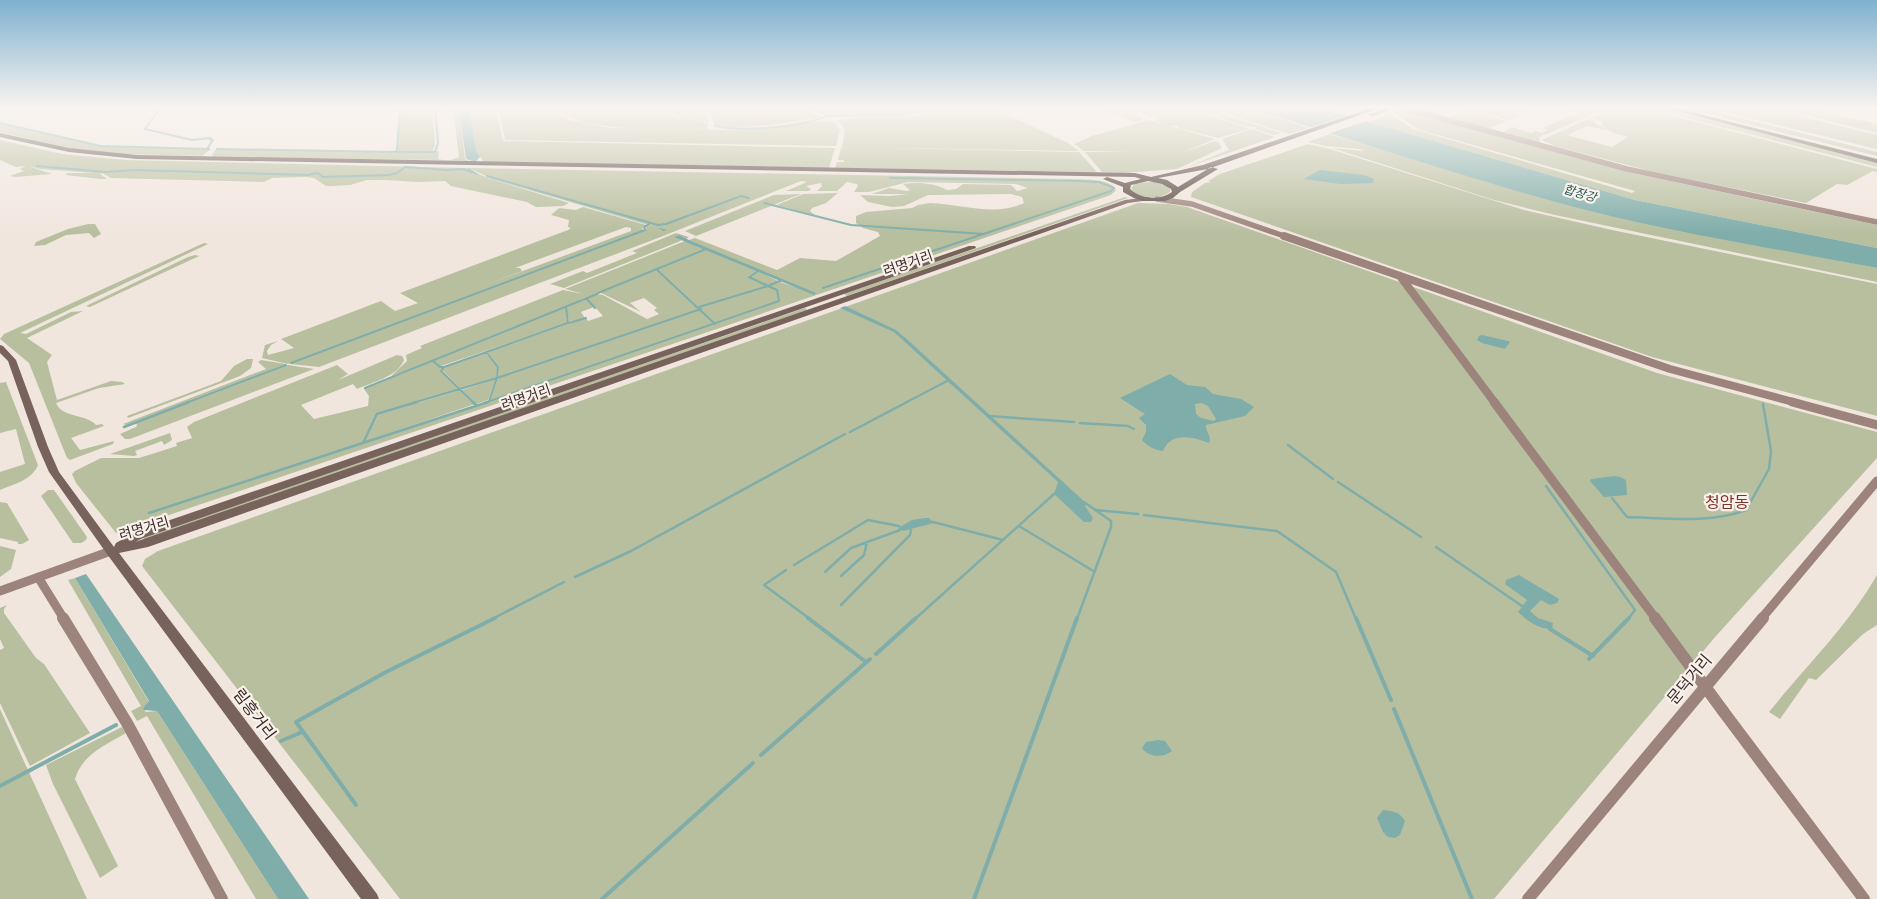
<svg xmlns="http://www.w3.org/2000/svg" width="1877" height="899" font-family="Ubuntu,'Noto Sans KR',sans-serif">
<rect width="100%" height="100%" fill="#f1e6de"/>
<path fill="#b8bf9f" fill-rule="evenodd" d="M402,108H428L426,109H432L435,145L432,152L427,153L439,151L438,159L443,160L214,157L212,155L216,149L398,152L400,112L426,109Z
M453,108H459L465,159L468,161L451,160L459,157Z
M469,108H495L503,141L835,148L829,168L484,162L476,150Z
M499,108H555L561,115L570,120L609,128L738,130L826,121L835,123L840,130L836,146L505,140Z
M559,108H662L680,120L678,116L664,108H709L706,115L709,123L692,119L708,124L707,129C679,128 572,134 559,108Z
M717,108H747L757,119L749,108H798L822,117L772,125L723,128L716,126L718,123L714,114Z
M804,108H835L836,111L839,110L837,108H934L904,114H867L834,117Z
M943,108H993L1068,143L1079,151L842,147L845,130L838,120C858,116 877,118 897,117C913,117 928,113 943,108Z
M1099,108H1128L1144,119L1135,122Z
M1132,108H1188L1250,129L1218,138L1179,128L1177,125C1170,128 1161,123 1155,120L1159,119L1153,116L1151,118Z
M1191,108H1204L1281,133L1274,135L1254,129L1257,127H1248Z
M1208,108H1249L1308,128L1289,134Z
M1473,108H1517L1530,112L1509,120L1469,109Z
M1562,108H1609L1539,137L1540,143L1501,134L1512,127L1531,133L1535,131L1542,133L1548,130L1542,128L1579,113Z
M1614,108H1642L1877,169V172L1873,171L1847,185L1837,184L1806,203L1654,172L1555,146L1542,140L1588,119L1596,121L1594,123L1610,131L1587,126L1567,135L1612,147L1628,137L1614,133L1600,125L1603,122L1591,118Z
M1647,108H1664L1877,162V167Z
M1684,108H1701L1877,152V156Z
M1708,108H1767L1877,135V149Z
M1790,108H1806L1877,124V133L1785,110Z
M1404,110L1632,173L1877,225V248L1635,200L1369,122L1390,114L1413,129L1632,193L1635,191L1420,130L1393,113Z
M1467,110L1507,121L1486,129L1446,118Z
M1149,120L1215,139L1182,153L1215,141L1219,143L1222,148L1177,169L1122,173L1102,172L1085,152L1135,151H1084L1074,144L1092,136Z
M0,123L100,146L211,149L202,156L121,154L68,148L0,132Z
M1252,129L1275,137L1187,167L1229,150L1222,139Z
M1330,134L1560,203L1693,233L1877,268V282L1555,215L1494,200L1332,148L1364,151L1360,149L1326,146L1308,142Z
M0,140L62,154L126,160L466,168L462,170L569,203L563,206L536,207L527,202L451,186L445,181L419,182L384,180H367L350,185L331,186H326L314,178L305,177L272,178L264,182L111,178L102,173L100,174L107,179H101L65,175L68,173H95L40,169L28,166L52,174L15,177L10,176L24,171L20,169L26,166L16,167L0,160Z
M1308,144L1330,149L1524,210L1612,230L1877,284V416L1652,357L1191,197L1192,192L1205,183L1211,182L1208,181L1220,174Z
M844,147L1079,152L1096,171L1094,172L835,168L837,162H844V160H838L841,148Z
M469,168L1072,179C1085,180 1110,178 1116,190L1111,195L116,533L76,483L72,474L75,471L101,458H139L177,446L176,443L192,438L187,427L194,422L337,365L348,374L338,380L397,355L402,356L404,360C397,377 373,382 357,389L353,384L301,405L314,419L368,406L369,396L364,389L422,366L391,376L407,361L406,355L422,348L420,346L563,290L584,294L565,289L685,241L704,249L656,269L657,272V269L705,249L757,271L748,276L752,279L749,276L758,271L780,282L816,294L689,240L695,238L777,270L800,258L836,261L880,236L878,232L863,228L856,223V216L866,212L912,208L918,205L930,203C960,204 996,217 1024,203L1022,197L1011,194L928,195L904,206L892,207L868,202L860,195L890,196L908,194H872L889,188L907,191L910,190L903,184C919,182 934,183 947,190L956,189L963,184L1011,185L1017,191L1028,188L1016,184L908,182L869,192H854L858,186L857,184L847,182L837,191H817L822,186L821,183L806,186L811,189L809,191H786L807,182L801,181L658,238L319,367L290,364L304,358L288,364L262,358L265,345L278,341L271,345L267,351L268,355L294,348L281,339L381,301L395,311L418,303L400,293L568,230L571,228L568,227L569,220L551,215L559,208L576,210L583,207L646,225L642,228L643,230L599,247L646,230L645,227L648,225L667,230L492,179ZM626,227L631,228V231L477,288L522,271L520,268H515ZM599,292L641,312L630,303L644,298L657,308L654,310L659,314L647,319L603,295L596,294ZM586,297L603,316L588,321L586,318L487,352L499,367L498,377L522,370L498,378L490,400L580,371L147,514L362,443L377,414L459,389L441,371L443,367L441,366L567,323L566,306L569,322L585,318L581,312L594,307L586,299L568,306Z
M1154,182L1167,186L1170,189V192C1159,200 1140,199 1131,189L1135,183Z
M838,193L826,203L812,208L810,211L816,216L777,205L803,194Z
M801,194L696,236L685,231L774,195Z
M1125,197L1128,198L847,296L844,294Z
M1138,203L1169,204L1187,207L1657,373L1877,432V458L1716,636L1494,899H400L142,566L145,559L158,551Z
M88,224H95L101,234L94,238L89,233L66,235L45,245L34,246L36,242L68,229Z
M676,233L689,237L686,239L678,235L675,237L682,240L678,242L564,288L550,284L583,271L587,273L637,253L632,251Z
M204,243L208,244L20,333L26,334L71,312L83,311L27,338L52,355L47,362L57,400L111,381L122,382L125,384L99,388L56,403C62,418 87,414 96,425L102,424L104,426L71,438L80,450L114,441L113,444L70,460L67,458L29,363L0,339L4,334Z
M195,255L199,256L90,307L86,306L188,257Z
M805,308L807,310L144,540L143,537Z
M485,353L498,367L496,378L461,389L442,370L445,367Z
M247,359H253L251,368L240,376L128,418L127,416L221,381L234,366Z
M261,360L286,364L126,425L123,424L266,369L258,362Z
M288,365L314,369L130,439H125L120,434L136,427L137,425L136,423Z
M496,379L488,400L476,404L462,390Z
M6,382L38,465C32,480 14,484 0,490V472L25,464L16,429L0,433V383Z
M460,390L475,404L364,442L378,415Z
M170,433L172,440L164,445L162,441L135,451L137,455L134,456L110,454Z
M48,490H54L87,537L86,540L81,543H73L41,496Z
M0,502L7,503L29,540L22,544H18V542L0,538Z
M0,546L16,550L11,569L0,577Z
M1877,575V625L1863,634L1816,680L1809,678L1780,719L1769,712C1806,666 1847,627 1877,575Z
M75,578L149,702L143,708L146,712L157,711L278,899H256L147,716L137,721L131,711L141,706L68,580Z
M7,605L4,609V613L36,658L44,664L90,733L30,766L0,703V650L4,648L0,639V608Z
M0,709L87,899H0Z
M122,727L126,733C105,745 82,755 75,779L118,866L100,878L53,784L46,765Z"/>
<path fill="#7fadaa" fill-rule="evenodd" d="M459,108H469L476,150L480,157L475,162L466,159Z
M1249,108H1321L1635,200L1877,248V268C1771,248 1663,231 1559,203C1455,174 1352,140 1249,108Z
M469,168L480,175L492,179L667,230L663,231L659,228L461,170Z
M1320,170L1364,175L1374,179L1373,183L1341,184L1304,179Z
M679,235L689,240L816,293L814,295L674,237Z
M845,306L896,330L910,342L1087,504L1085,506L1093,518L1091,522H1084L1054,494L1058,482L894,332L840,308Z
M1482,335L1508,341L1510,342L1505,349L1482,343L1477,340L1479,336Z
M1170,374L1187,385L1205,387L1213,394L1241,399L1254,407L1245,416L1206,425C1205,431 1212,436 1209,443C1194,437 1171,431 1163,451C1156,451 1146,445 1142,440L1146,432V425L1139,418L1145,414L1120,398ZM1202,403L1208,406L1216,419L1214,421L1201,418L1196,414L1195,404Z
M1614,476L1620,477L1626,480L1627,495L1604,497L1590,481L1591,479Z
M925,518H929L934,523L903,531L898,528L912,520Z
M86,574L309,899H278L157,711L144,710L143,708L149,701L75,578Z
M1519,575L1559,599L1557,603L1550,605L1541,600L1530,611L1538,618L1553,623L1552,629C1539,629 1527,621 1518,612L1527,600L1505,584L1506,580Z
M1158,740L1165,741L1172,751C1163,758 1149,758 1142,748L1146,742Z
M1383,810C1393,811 1400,812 1405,821L1400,835L1395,838L1388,837L1383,832L1377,818Z"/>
<path fill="#f1e6de" d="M1350,114L1369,120L1325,135L1306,129Z"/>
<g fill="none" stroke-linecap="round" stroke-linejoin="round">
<path stroke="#7fadaa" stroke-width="2" d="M160,108L145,129L192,140L211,138
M715,108L712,115L716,122L715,126C742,132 801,127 827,116L899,115L935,108
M0,123L101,146L209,149
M207,149L213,140H210
M217,149L395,152L397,150L400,110L431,108
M395,152H435L438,143L435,108
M37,166L106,172L135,170L308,175L318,173L323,177L389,175L397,173L405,167L447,170L465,169
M487,176L658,225L666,224L741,196L749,198
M764,203L851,225L984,234
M656,269L715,324
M823,288L1111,191L1114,188L1099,182L1079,181L890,178
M598,293L706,249
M586,298L595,308
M699,307L768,286L749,277L758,271
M569,323L586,318
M486,352L498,367L497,378L489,401
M433,361L440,367H444L568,323L566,307
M291,363L645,230L644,227L649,224
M444,367L441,371L474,403
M365,388L597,294
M186,403L286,365
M413,403L497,378L701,309
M484,403L779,301L777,290L768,286L782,280
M905,403L949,380"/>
<path stroke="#7fadaa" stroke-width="2.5" d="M473,402L476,405
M989,416L1074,422
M1080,423L1128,426L1134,429
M124,427L189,402
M850,432L907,402
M363,443L377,414L417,402
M1288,445L1333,479
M1338,482L1421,537
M1546,486L1635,610L1628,619
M1612,498L1627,517C1666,518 1709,524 1746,510L1769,469L1771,451L1763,404
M1096,510L1138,514
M149,513L488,402
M1144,515L1277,531L1336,572L1356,619
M933,522L1003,540
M1019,526L1095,572
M1436,547L1522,606
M794,565L868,520L899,526
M786,570L764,585L810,619
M825,572L851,548L900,530
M841,576L864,555L867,542
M575,577L631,551L845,434
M841,605L910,535L911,530
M492,619L564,582
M915,619L1054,494
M1077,619L1111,527V521L1084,502"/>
<path stroke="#7fadaa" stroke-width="4" d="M808,618L866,662
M1356,618L1391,700
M1550,629L1593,656
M876,654L916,618
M1589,659L1629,618
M1394,709L1472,899
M281,741L302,732
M761,755L870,659
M0,786L116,725
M356,805L296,722L386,672L495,618
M602,899L753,763
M974,899L1077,618"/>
<path stroke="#9c847c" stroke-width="5.5" d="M1404,108L1627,169L1877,222
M1157,199L1192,204L1287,237"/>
<path stroke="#9c847c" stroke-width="8" d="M1284,236L1670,369L1797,403
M1400,276L1495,403"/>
<path stroke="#9c847c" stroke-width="9" d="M1494,402L1656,619
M1792,402L1877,425
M38,577L64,619
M0,591L111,551
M1761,619L1877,481"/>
<path stroke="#9c847c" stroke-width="12" d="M63,618L127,723L222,899
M1655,618L1685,659
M1723,711L1864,899
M1528,899L1763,618"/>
<path fill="#78625c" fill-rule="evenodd" d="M1148,197L1151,199L1150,200L1128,203L148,547L119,553L377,894L379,899H361L107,554L49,472L38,447L8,361L0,353V345L3,346L16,360L48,447L59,472L114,547L116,543L135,532L969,246H975L976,248L143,538L135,542L1125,200Z"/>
<path fill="#574641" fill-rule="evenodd" d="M1371,108H1380L1208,169L1158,178L1167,180L1178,187L1211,167L1218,169L1180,192L1173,198L1165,201H1143L1134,198L1123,192V187L1103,179L1107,177L1125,183L1141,179L1135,177L137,159L69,152L0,137V133L69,148L137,155L1135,173L1151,177L1203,165ZM1148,181L1162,184L1171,189L1172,192C1160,201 1141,199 1130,189L1131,185Z
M1386,108H1395L1373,116L1368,115Z
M1666,108H1676L1877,159V163Z"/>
<path stroke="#9c847c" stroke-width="12" d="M1685,659L1723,711"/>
</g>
<linearGradient id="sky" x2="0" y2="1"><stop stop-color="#7eb1cf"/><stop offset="0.46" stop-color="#f9f4f0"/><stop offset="1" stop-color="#f9f4f0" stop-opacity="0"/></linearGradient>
<rect width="1877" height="234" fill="url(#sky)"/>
<g text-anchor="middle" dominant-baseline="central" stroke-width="4.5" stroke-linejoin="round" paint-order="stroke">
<g font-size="12" font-style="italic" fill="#215654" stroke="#f9f1ea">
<text transform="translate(1580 193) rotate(16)">합장강</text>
</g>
<g font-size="14" fill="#372c2a" stroke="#f9f1ea">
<text transform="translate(908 263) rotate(-19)">려명거리</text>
<text transform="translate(526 397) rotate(-19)">려명거리</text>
<text transform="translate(144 528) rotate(-16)">려명거리</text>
</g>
<g font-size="16" fill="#813327" stroke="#f9f1ea">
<text x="1727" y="502">청암동</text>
</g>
<g font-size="16" fill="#372c2a" stroke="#f9f1ea">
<text transform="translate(1689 679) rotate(-50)">문덕거리</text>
<text transform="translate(255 714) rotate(53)">림흥거리</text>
</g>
</g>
</svg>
